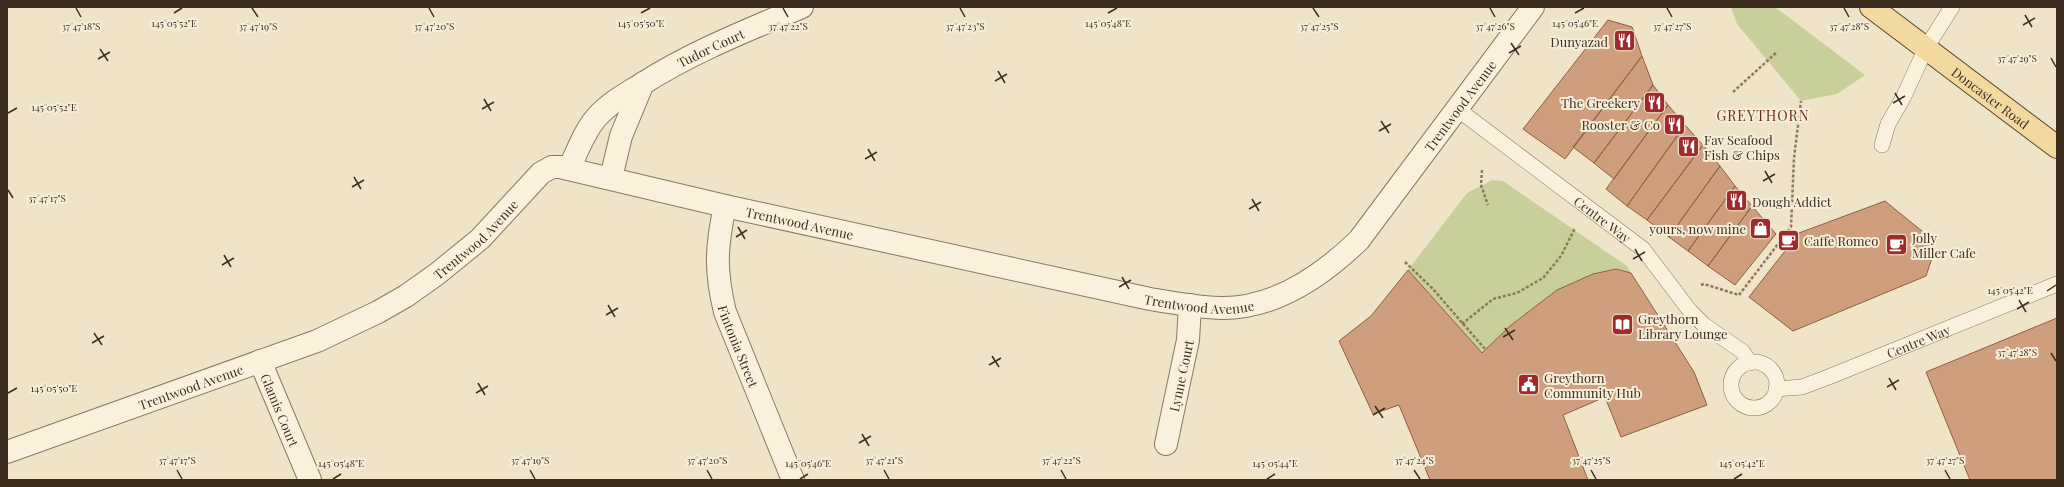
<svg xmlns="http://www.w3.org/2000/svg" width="2064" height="487" font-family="'Playfair Display',serif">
<rect width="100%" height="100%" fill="#f0e4c8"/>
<path fill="#c9cf9b" d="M1731,7H1775L1865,75L1837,94L1801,101L1737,24Z
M1492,180L1503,181L1627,266L1631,273L1616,269L1593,274L1510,326L1482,353L1408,270L1467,193Z"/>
<path fill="#cf9f7d" stroke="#8d5f41" d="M1608,20L1632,27L1642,56L1565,159L1523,129Z
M1642,56L1653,85L1594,163L1573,147Z
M1653,85L1668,105L1614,179L1594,163Z
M1668,105L1685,125L1627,206L1606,189Z
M1685,125L1703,145L1647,220L1627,206Z
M1703,145L1720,166L1669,237L1647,220Z
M1720,166L1735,186L1688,251L1669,237Z
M1735,186L1752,206L1708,266L1688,251Z
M1885,201L1928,236L1934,252L1926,276L1793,331L1749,297L1799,233Z
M1752,206L1776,234L1735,285L1708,266Z
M1616,269L1631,273L1694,372L1707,405L1621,437L1605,397L1563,415L1588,480H1430L1399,405L1373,414L1339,341L1371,316L1408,270L1482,353L1510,326L1557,290L1593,274Z
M2057,318V480H1970L1926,372Z"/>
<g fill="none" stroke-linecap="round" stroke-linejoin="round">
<defs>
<g id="service">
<path id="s1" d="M1456,108L1643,249L1690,311L1704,325L1743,352L1750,363"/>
<path d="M1882,145L1888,124L1903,98L1926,48L1952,7"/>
<circle cx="1754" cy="385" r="23"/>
<path id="s2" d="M1776,389L1802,387L1831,376L2057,284"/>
</g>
<g id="minor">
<path id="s3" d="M569,169C577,152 584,132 596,118C609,103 626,94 642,84C692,52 748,30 802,7"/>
<path d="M611,178L621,136L643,83"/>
<path id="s4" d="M725,206C716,247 715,271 725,312L793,480"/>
<path id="s5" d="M260,361L310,480"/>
<path id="s6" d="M1166,444L1188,340L1190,305"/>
<path id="s7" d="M7,452L317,341L378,312L406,296L437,274L480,239L541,173L552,167H560L725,206L1150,299C1173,303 1196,307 1220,308C1274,309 1322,276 1359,240L1533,7"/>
</g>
<g id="primary">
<path id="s8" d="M1871,7L2057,147"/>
</g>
</defs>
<use href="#service" stroke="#8d765c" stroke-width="16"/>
<use href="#minor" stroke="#8d765c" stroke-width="24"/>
<use href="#primary" stroke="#5b4430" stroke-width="24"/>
<path stroke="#8d765c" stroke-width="2.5" stroke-dasharray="3 2" stroke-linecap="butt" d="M1733,92L1776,53
M1482,170L1481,185L1488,205
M1405,262L1432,288L1485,349
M1701,285L1704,284L1739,295L1791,227L1794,158L1801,101
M1462,324L1493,299L1517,293L1543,278L1561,256L1575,228"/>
<use href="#service" stroke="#faf1dc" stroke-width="15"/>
<use href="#minor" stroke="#faf1dc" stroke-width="22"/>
<use href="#primary" stroke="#f3d9a0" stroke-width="22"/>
</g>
<path fill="none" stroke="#3d2e20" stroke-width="1.5" d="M76,8L81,17M252,8L258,17M429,8L434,17M783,8L788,17M960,8L965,17M1313,8L1319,17M1490,8L1495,17M1667,8L1672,17M1844,8L1849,17M174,13L182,8M641,13L650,8M1108,13L1117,8M1575,13L1584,8M2025,15L2032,27M2023,25L2035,18M1511,43L1519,55M100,49L108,61M1509,53L1521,46M2051,58L2056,67M98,59L110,52M998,71L1005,83M995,81L1007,74M1895,93L1902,105M484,99L491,111M1893,103L1905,96M482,109L494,102M8,113L17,108M1381,121L1389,133M1379,131L1391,124M868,149L875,161M865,159L877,152M1765,171L1772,183M354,177L361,189M1763,181L1775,174M352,187L364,180M8,190L13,198M1252,199L1259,211M1249,209L1261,202M738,227L745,239M736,237L747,230M1635,249L1642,261M224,255L231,267M1633,259L1645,252M222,265L234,258M1122,277L1129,289M1119,287L1131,280M2047,291L2056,285M2019,300L2026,312M608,305L615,317M2017,309L2029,302M606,315L618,308M1505,328L1513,340M94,333L102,345M1503,337L1515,330M92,343L104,336M2051,353L2056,361M992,356L999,367M989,365L1001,358M1889,378L1896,390M478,383L485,395M1887,387L1899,380M8,393L17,388M476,393L488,386M1375,406L1383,418M1373,415L1385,408M862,434L869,446M859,443L871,436M177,470L182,479M530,470L535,479M707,470L712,479M884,470L889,479M1061,470L1066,479M1414,470L1420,479M1591,470L1596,479M1945,470L1950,479M333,479L341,474M800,479L808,474M1267,479L1275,474M1734,479L1742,474"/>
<defs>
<symbol id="restaurant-square" viewBox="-11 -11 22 22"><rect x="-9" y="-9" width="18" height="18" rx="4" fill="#9e2a2b" stroke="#f7eed8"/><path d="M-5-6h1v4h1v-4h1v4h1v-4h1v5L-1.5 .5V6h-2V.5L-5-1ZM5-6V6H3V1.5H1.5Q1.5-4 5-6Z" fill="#fff"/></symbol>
<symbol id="shop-square" viewBox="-11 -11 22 22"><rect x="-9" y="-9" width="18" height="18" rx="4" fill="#9e2a2b" stroke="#f7eed8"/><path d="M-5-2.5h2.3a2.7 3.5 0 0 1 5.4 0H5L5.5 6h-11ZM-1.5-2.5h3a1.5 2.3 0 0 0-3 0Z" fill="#fff"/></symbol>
<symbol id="cafe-square" viewBox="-11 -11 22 22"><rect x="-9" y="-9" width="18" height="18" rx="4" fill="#9e2a2b" stroke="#f7eed8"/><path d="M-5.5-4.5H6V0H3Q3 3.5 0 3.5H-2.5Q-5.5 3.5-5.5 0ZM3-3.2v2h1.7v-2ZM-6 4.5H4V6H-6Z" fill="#fff"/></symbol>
<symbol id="library-square" viewBox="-11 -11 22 22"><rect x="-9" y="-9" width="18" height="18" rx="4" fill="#9e2a2b" stroke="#f7eed8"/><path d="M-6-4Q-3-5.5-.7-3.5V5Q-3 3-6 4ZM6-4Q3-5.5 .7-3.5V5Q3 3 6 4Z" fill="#fff"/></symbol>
<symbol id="civic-square" viewBox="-11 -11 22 22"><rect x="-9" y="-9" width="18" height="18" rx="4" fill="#9e2a2b" stroke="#f7eed8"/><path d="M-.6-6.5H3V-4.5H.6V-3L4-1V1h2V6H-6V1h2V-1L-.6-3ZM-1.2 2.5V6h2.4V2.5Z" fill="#fff"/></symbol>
</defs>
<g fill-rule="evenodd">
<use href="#restaurant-square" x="1612" y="28" width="25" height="25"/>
<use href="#restaurant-square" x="1642" y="90" width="25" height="25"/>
<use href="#restaurant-square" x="1662" y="112" width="25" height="25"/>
<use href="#restaurant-square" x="1676" y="134" width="25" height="25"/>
<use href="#restaurant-square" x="1724" y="188" width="25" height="25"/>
<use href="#shop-square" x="1748" y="216" width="25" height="25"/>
<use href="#cafe-square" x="1776" y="228" width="25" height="25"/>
<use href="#cafe-square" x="1884" y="232" width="25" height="25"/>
<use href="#library-square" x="1610" y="312" width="25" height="25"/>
<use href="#civic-square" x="1516" y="372" width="25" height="25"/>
</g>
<g text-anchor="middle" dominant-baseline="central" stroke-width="4" stroke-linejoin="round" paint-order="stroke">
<g font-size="13" fill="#3d2e20" stroke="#f7eed8" text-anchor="start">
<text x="1608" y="41" text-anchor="end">Dunyazad</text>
<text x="1640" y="102" text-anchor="end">The Greekery</text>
<text x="1660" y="124" text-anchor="end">Rooster &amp; Co</text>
<text x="1704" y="139">Fav Seafood<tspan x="1704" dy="15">Fish &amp; Chips</tspan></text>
<text x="1752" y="201">Dough Addict</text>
<text x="1746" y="228" text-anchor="end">yours, now mine</text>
<text x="1912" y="237">Jolly<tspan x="1912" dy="15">Miller Cafe</tspan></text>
<text x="1804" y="240">Caffe Romeo</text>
<text x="1638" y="318">Greythorn<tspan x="1638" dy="15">Library Lounge</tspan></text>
<text x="1544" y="377">Greythorn<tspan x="1544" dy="15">Community Hub</tspan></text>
</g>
<g font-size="13" fill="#3d2e20" stroke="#f7eed8">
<text stroke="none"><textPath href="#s3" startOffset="193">Tudor Court</textPath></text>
<text stroke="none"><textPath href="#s8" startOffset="150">Doncaster Road</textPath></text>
<text stroke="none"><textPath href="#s7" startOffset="1635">Trentwood Avenue</textPath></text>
<text stroke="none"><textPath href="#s1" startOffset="184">Centre Way</textPath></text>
<text stroke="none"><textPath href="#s7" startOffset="879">Trentwood Avenue</textPath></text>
<text stroke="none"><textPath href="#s7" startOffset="519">Trentwood Avenue</textPath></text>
<text stroke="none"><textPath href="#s7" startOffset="1287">Trentwood Avenue</textPath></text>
<text stroke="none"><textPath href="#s2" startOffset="151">Centre Way</textPath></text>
<text stroke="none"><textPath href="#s4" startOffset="144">Fintonia Street</textPath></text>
<text stroke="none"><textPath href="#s6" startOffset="70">Lynne Court</textPath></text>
<text stroke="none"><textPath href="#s7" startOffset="195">Trentwood Avenue</textPath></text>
<text stroke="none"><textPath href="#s5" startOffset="53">Glamis Court</textPath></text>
</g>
<g font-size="14" letter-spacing="1" fill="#6b2e1e" stroke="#f7eed8">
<text x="1763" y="115">GREYTHORN</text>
</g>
</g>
<g font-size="10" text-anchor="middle" fill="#3d2e20" stroke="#f7eed8" stroke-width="4" stroke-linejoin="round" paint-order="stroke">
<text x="174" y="27">145°05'52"E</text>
<text x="641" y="27">145°05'50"E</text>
<text x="1108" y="27">145°05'48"E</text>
<text x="1575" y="27">145°05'46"E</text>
<text x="1672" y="30">37°47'27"S</text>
<text x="1849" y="30">37°47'28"S</text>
<text x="81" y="30">37°47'18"S</text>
<text x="258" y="30">37°47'19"S</text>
<text x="434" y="30">37°47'20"S</text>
<text x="788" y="30">37°47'22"S</text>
<text x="965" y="30">37°47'23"S</text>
<text x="1319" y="30">37°47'25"S</text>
<text x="1495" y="30">37°47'26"S</text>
<text x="2017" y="62">37°47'29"S</text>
<text x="54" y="111">145°05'52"E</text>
<text x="47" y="202">37°47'17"S</text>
<text x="2010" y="294">145°05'42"E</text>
<text x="2017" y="356">37°47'28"S</text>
<text x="54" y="392">145°05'50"E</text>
<text x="177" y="464">37°47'17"S</text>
<text x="530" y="464">37°47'19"S</text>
<text x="707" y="464">37°47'20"S</text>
<text x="884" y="464">37°47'21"S</text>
<text x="1061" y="464">37°47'22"S</text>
<text x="1414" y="464">37°47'24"S</text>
<text x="1591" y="464">37°47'25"S</text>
<text x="1945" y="464">37°47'27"S</text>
<text x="341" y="467">145°05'48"E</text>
<text x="808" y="467">145°05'46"E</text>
<text x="1275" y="467">145°05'44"E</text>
<text x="1742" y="467">145°05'42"E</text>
</g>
<rect width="2064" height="487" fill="none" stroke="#3d2e20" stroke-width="16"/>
</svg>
